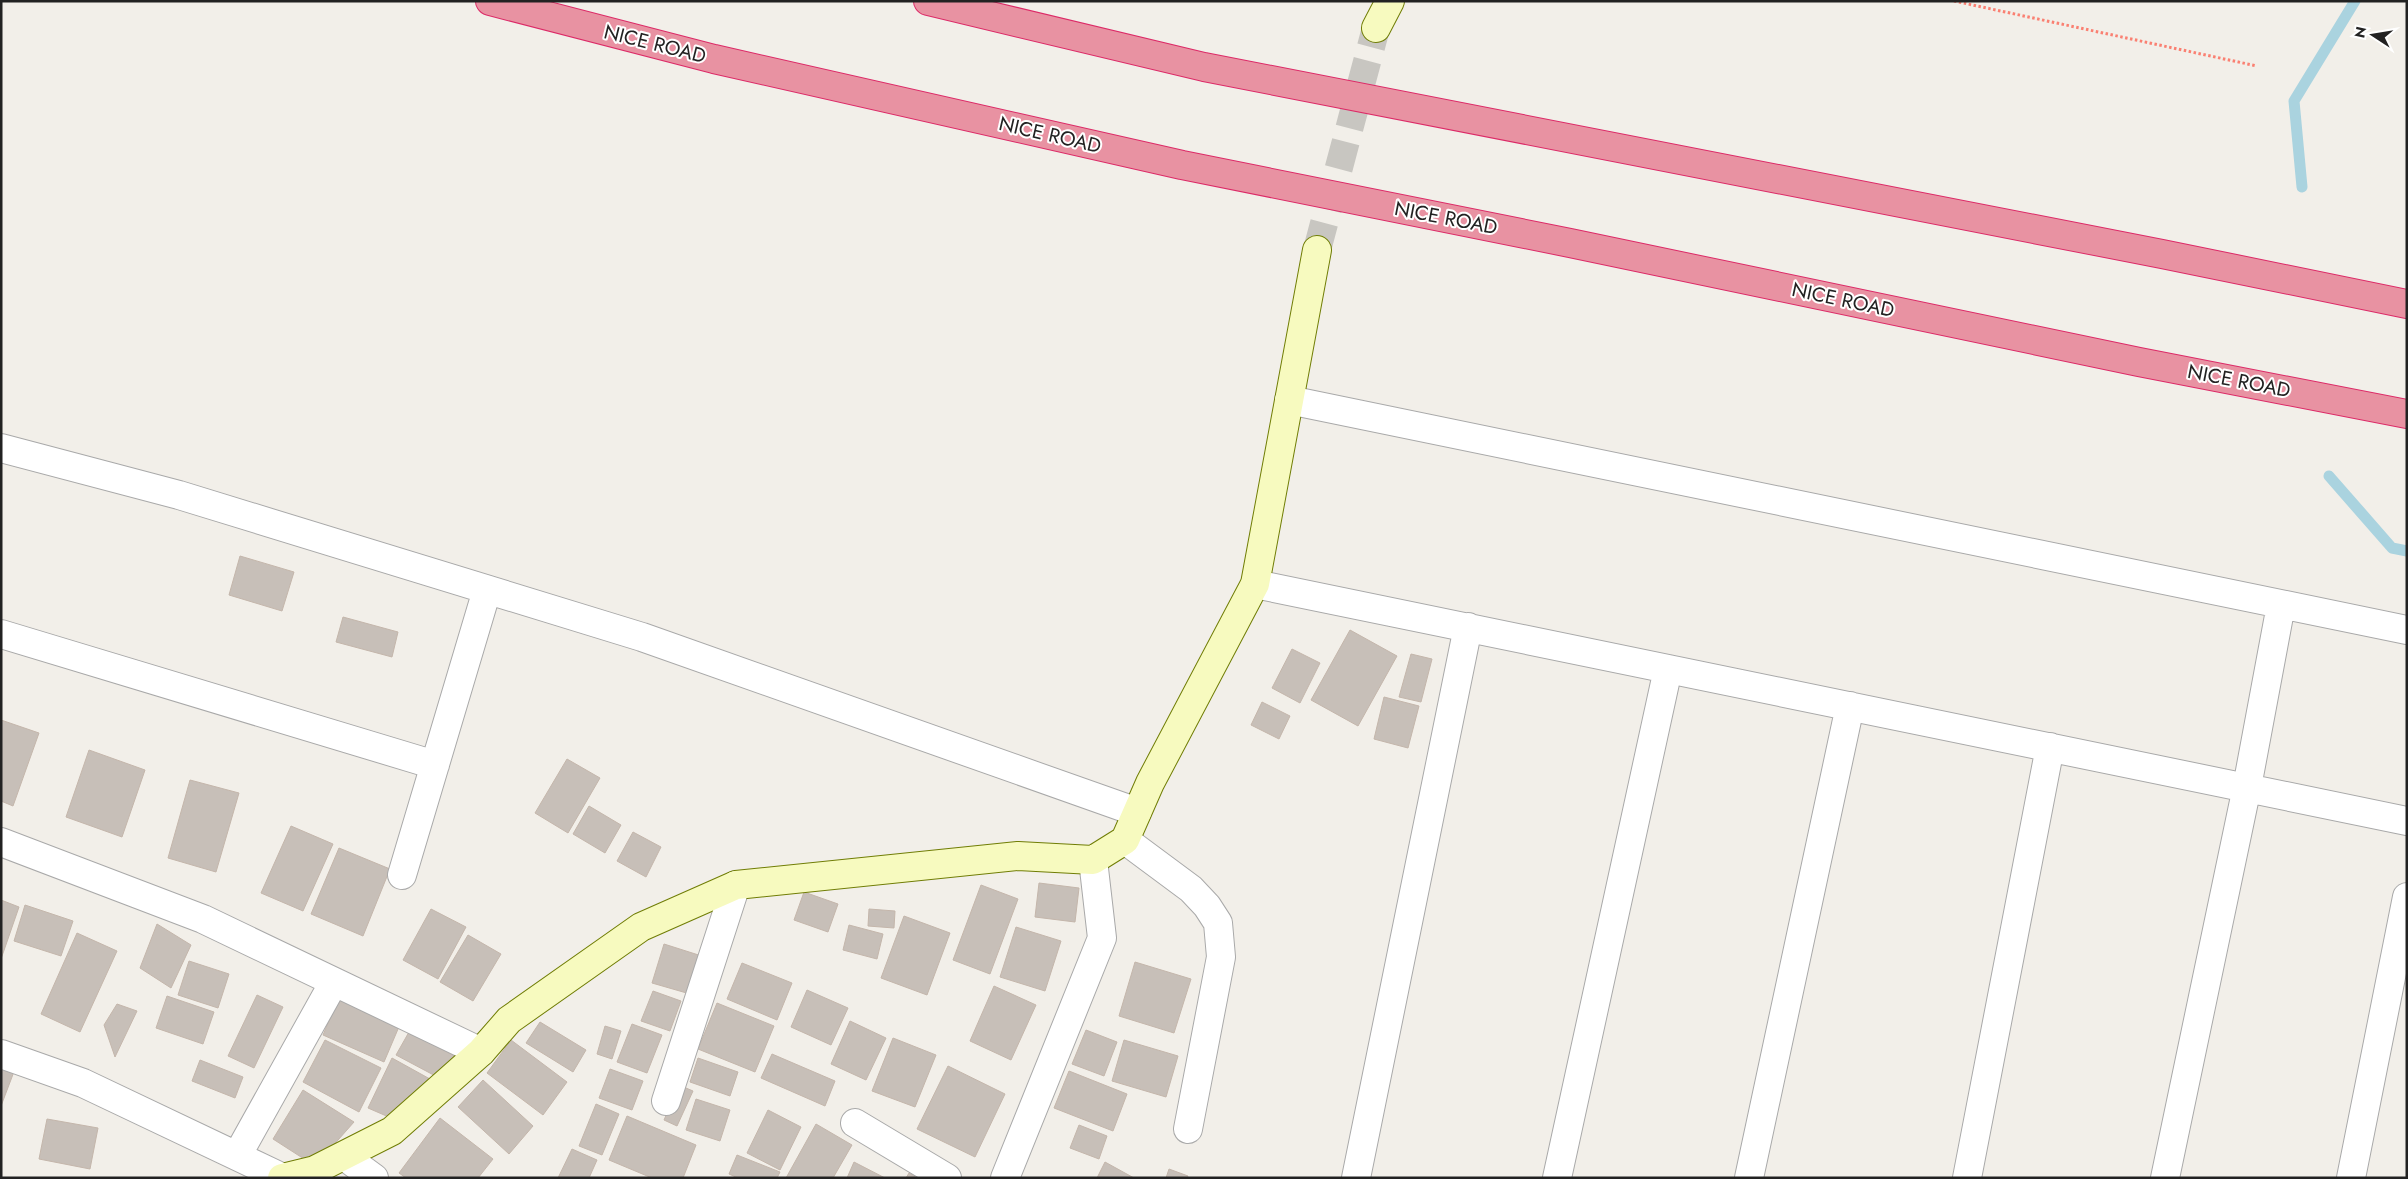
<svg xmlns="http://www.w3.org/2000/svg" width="2408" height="1179" font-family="Jost,sans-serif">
<rect width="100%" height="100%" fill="#f2efe9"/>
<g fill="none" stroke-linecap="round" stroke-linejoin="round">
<path stroke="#aad3df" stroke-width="11" d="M2302,187L2294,101L2355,1
M2329,476L2392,548L2407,551"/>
</g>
<path fill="#c7bfb8" stroke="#c4b6ab" d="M240,556L294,572L282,611L229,595Z
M343,617L398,632L392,657L336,642Z
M1350,630L1397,656L1358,726L1311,700Z
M1292,649L1320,663L1300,703L1272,688Z
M1411,654L1432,659L1421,702L1399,697Z
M1384,697L1419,706L1408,748L1374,739Z
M1262,702L1290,716L1279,739L1251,725Z
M1,720L39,733L13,806L1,801Z
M89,750L145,770L122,837L66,817Z
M567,759L600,778L568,833L535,813Z
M190,780L239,793L216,872L168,858Z
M589,806L621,825L605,853L573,834Z
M291,826L333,844L303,911L261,893Z
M633,832L661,847L646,877L617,861Z
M339,848L390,869L363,936L311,914Z
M1039,883L1079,888L1075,922L1035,917Z
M981,885L1018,899L990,974L953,960Z
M804,892L838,904L828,932L794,920Z
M1,900L19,907L1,959Z
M25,905L73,921L61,956L14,941Z
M431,909L466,927L438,979L403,960Z
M869,909L895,911L894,928L868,926Z
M904,916L950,933L927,995L881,978Z
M157,924L191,945L171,988L140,968Z
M849,925L883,934L877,959L843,950Z
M1016,927L1061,941L1045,991L1000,977Z
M77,933L117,951L80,1032L41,1014Z
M468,935L501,954L473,1001L440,982Z
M664,944L708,958L697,996L652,983Z
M189,961L229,974L218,1008L178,995Z
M1135,962L1191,979L1174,1033L1119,1016Z
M742,963L792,983L777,1020L727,999Z
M994,986L1036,1005L1011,1060L970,1041Z
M807,990L848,1008L831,1045L791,1027Z
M653,991L681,1001L670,1031L641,1021Z
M257,995L283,1007L254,1068L228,1056Z
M340,995L401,1022L384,1062L323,1035Z
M167,996L214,1012L203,1044L156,1028Z
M717,1003L774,1026L755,1072L698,1049Z
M117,1004L137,1011L115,1057L104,1025Z
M850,1021L886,1038L866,1080L831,1064Z
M540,1022L586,1050L573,1072L526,1043Z
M632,1024L662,1035L647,1073L617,1062Z
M605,1026L621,1031L612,1059L597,1054Z
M1086,1030L1117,1042L1104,1076L1072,1064Z
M409,1032L464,1061L443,1080L396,1055Z
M893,1038L936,1055L915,1107L872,1091Z
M325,1040L381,1068L359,1112L303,1082Z
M511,1040L567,1082L543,1115L487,1073Z
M1124,1040L1178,1056L1166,1097L1112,1081Z
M772,1054L835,1081L825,1106L761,1078Z
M1,1055L18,1061L1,1106Z
M392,1058L439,1084L398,1121L368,1108Z
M698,1058L738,1072L730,1096L690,1082Z
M200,1060L243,1077L235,1098L192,1081Z
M948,1066L1005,1094L975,1157L917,1129Z
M610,1069L643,1081L632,1110L599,1098Z
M1069,1071L1127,1094L1113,1131L1054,1108Z
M483,1080L533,1126L509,1154L458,1107Z
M679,1085L693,1091L677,1126L664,1120Z
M303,1090L354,1122L315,1166L273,1139Z
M696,1099L730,1110L720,1141L686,1130Z
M596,1104L619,1114L602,1155L579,1146Z
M768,1110L801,1127L780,1170L747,1153Z
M627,1116L696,1145L683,1178H652L609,1160Z
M440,1118L493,1159L478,1178H406L399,1173Z
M47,1119L98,1128L90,1169L39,1159Z
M816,1124L852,1145L833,1178H786Z
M1079,1125L1107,1136L1099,1159L1070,1148Z
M572,1149L597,1160L589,1178H558Z
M737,1155L780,1172L777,1178H738L729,1174Z
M854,1162L885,1178H847Z
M1105,1162L1134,1178H1097Z
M1169,1169L1188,1176L1187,1178H1166Z
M909,1173L917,1178H906Z"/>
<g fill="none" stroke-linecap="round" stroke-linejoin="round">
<path stroke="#c8c6c1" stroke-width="28" stroke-dasharray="28 14" stroke-linecap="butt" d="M1317,250L1376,28"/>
<defs>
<path id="street" d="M1289,400L2407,630
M1,448L179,495L642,637L1137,812
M1255,584L2407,821
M1,634L435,765
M1125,840L1191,889L1207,906L1218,923L1221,957L1188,1129
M1,842L203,919L481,1052
M402,875L487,590
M1,1054L83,1083L283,1178
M666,1101L736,885
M855,1123L947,1178
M237,1156L334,982
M344,1156L374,1178
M1005,1178L1102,938L1093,860
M1356,1178L1468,627
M1557,1178L1668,669
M1749,1178L1850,706
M1967,1178L2050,747
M2165,1178L2247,787L2281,605
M2351,1178L2407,897"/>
<path id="secondary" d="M1376,28L1390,1
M282,1178L315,1170L392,1131L481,1052L509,1020L641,927L736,885L1018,856L1093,860L1125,840L1150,783L1255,584L1317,250"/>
<path id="highway" d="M490,1L714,59L1182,165L1570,243L2139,362L2407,414
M928,1L1204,67L2162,254L2407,304"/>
</defs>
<use href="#street" stroke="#a9a9a9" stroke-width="30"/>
<use href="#secondary" stroke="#707d05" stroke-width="30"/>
<use href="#highway" stroke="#dc2a67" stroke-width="30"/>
<path stroke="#fa8072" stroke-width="3" stroke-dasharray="2.5 2.5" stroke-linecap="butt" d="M1954,1L2257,66"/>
<use href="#street" stroke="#fff" stroke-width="28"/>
<use href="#secondary" stroke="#f7fabf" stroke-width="28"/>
<use href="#highway" stroke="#e892a2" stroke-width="28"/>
</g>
<g text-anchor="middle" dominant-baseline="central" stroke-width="4" stroke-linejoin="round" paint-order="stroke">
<g font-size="20" fill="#222" stroke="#fff">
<text transform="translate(655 44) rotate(14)">NICE ROAD</text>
<text transform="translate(1050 135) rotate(13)">NICE ROAD</text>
<text transform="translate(1446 218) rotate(11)">NICE ROAD</text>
<text transform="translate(1843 300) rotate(12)">NICE ROAD</text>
<text transform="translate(2239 381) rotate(11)">NICE ROAD</text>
</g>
</g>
<rect width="2408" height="1179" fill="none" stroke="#222222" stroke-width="5"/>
<g transform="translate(2373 35) rotate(282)" stroke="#ffffff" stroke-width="4" paint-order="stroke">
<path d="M0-4L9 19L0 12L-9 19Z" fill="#222222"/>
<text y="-8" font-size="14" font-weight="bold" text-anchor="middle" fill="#222222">N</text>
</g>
</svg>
